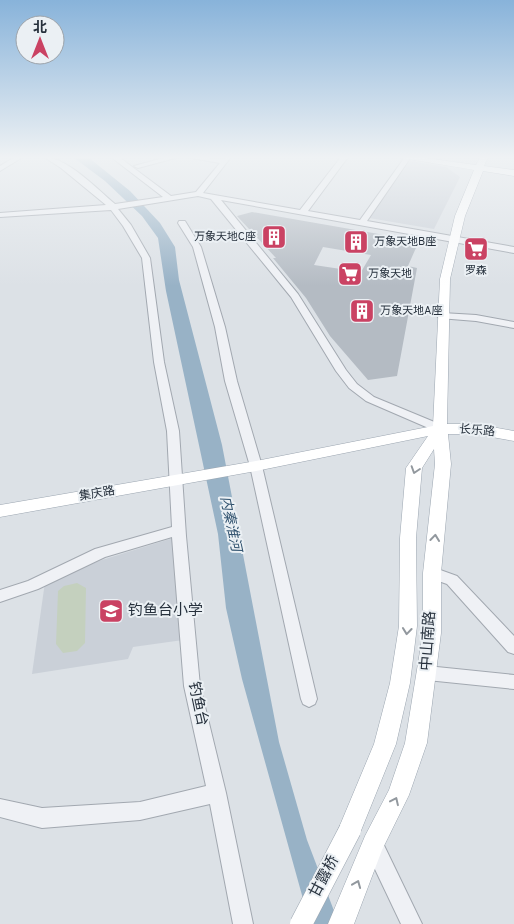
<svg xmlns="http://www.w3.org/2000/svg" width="514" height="924" font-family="Overpass,'Noto Sans SC',sans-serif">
<rect width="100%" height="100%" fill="#dce1e6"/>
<path fill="#cad0d8" d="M410,161L446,167L460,177L434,229L369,218Z
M173,538L183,640L133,647L128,659L32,674L45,582L102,560Z"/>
<path fill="#c4d0be" d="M77,583L86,588L85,643L77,651L63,653L56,644L58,591L64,586Z"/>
<path fill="#98b2c6" d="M73,157H88L130,191L160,223L175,247L179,280L222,445L279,742L307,840L339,924H310L242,679L226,608L218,534L166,291L158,238L142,216L105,181Z"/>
<path fill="#b4bbc3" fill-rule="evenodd" d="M252,212L419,241L408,266L417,268L397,376L368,380L330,336L306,298L273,258H276L237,216ZM323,247L371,255L361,272L314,265Z"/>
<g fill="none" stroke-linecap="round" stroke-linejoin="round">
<defs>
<path id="minor" d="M15,157H23L0,171V166Z
M44,157C67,157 97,189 115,204L163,197L111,157H119L171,196L196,192L220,163L186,157L223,159L231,157L203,193L300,210L341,157H348L308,211L360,220L405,157H411L367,221L514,247V253L221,200L298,294L346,370L357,384L374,397L444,426L446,429L444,432L440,433L366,401L349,388L336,371L291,297L211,199L198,196L118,209L131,225L150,258L164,362L179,431L186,536L200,686L226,793L253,924H233L210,804L140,820L42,828L0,817V799L42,808L140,802L206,786L184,686L172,537L105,557L38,589L0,602V590L28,581L95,549L172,527L167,431L154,362L142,258L123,226L111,210L0,217V213L106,205L61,168Z
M167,157H179L138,168L134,166Z
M179,221H185L201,247L225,327L237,381L262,466L317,699L315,704L309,707L303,704L301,699L250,466L225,381L215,327L193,247L178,223Z
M442,313L476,315L514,322V328L476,321L439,318L437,316Z
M432,567L457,576L514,636V654L508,652L447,584L427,577L425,573L427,569Z
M427,666L514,675V689L427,680L421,678L419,673L421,668Z
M373,834L380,837L422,924H401L363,844L366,837Z"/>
<path id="major" d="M396,157H418L476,165L480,157H488L484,166L514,170V176L483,171L465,216L450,279L447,424H475L514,431V441L475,434H448L451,464L441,573V633L427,743L409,795L382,850L354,924H328L365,836L389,790L405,743L423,633V573L435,464L434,449L422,468L416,538L417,626L410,683L396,744L358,838L350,842L342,838L338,830L374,744L390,683L399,626L400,538L406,468L428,436L256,471L0,517V505L256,461L433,426L440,279L455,216L474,170Z"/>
</defs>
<use href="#minor" stroke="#a2a8b0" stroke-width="2"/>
<use href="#major" stroke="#9ca6b1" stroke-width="1"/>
<use href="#minor" fill="#eff1f5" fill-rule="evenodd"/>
<use href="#major" fill="#fff" fill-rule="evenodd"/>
<defs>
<path id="major-bridge" d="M301,924L350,830"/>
</defs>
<use href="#major-bridge" stroke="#9ca6b1" stroke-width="23" stroke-linecap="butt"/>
<use href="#major-bridge" stroke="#fff" stroke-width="22"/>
</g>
<defs><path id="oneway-chevron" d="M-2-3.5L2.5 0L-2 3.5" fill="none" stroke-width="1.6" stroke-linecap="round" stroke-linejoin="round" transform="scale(1.25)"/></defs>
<g stroke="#92989e">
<use href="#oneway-chevron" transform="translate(415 470) rotate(108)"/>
<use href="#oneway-chevron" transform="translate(435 538) rotate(-84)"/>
<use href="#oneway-chevron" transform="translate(407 631) rotate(96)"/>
<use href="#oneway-chevron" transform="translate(395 801) rotate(-65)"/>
<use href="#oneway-chevron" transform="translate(357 884) rotate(-68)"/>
</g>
<linearGradient id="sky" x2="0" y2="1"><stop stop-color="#88b3da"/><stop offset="0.55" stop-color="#eff2f4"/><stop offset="1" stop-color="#eff2f4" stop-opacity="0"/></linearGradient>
<rect width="514" height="286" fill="url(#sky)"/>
<defs>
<symbol id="building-square" viewBox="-11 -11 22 22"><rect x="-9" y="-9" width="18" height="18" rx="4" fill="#ca4263" stroke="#ebf0f4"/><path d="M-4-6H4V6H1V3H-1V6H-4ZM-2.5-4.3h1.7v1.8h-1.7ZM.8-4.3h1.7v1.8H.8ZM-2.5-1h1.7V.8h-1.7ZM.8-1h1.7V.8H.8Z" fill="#fff"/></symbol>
<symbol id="supermarket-square" viewBox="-11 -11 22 22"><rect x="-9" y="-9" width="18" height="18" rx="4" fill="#ca4263" stroke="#ebf0f4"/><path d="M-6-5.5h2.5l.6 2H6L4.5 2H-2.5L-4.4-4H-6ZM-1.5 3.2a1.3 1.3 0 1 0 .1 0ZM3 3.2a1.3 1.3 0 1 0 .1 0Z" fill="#fff"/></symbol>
<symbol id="school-square" viewBox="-11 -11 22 22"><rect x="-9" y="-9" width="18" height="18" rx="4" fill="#ca4263" stroke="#ebf0f4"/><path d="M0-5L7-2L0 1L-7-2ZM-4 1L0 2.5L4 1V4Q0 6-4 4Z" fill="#fff"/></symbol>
</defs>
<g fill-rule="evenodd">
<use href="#building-square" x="260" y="223" width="28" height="28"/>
<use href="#building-square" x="342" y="228" width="28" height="28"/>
<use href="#supermarket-square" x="462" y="235" width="28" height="28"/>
<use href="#supermarket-square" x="336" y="260" width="28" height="28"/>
<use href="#building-square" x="348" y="297" width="28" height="28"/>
<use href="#school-square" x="97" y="597" width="28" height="28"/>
</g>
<g text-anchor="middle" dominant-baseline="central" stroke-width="4" stroke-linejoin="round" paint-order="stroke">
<g font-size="11" fill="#26303c" stroke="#ebf0f4" text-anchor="start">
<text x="256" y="237" text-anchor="end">万象天地C座</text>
<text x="374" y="242">万象天地B座</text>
<text x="476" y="271" text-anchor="middle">罗森</text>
<text x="368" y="274">万象天地</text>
<text x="380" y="311">万象天地A座</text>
</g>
<g font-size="12" fill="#26303c" stroke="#ebf0f4">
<text transform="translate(477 431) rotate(5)">长乐路</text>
<text transform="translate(97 494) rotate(-10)">集庆路</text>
</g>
<g font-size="14" font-style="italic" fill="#32536f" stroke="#ebf0f4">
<text transform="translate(230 524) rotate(78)">内秦淮河</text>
</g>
<g font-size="15" fill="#26303c" stroke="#ebf0f4" text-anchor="start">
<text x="128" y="611">钓鱼台小学</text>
</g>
<g font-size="15" fill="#26303c" stroke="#ebf0f4">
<text transform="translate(429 641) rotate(-86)">中山南路</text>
<text transform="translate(197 704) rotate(78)">钓鱼台</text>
<text transform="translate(325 877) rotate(-62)">甘露桥</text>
</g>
</g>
<g transform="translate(40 40)"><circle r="24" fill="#ebf0f4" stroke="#9ca3aa"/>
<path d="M0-4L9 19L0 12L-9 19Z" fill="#ca4263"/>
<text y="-8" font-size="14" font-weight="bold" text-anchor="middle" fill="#26303c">北</text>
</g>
</svg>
